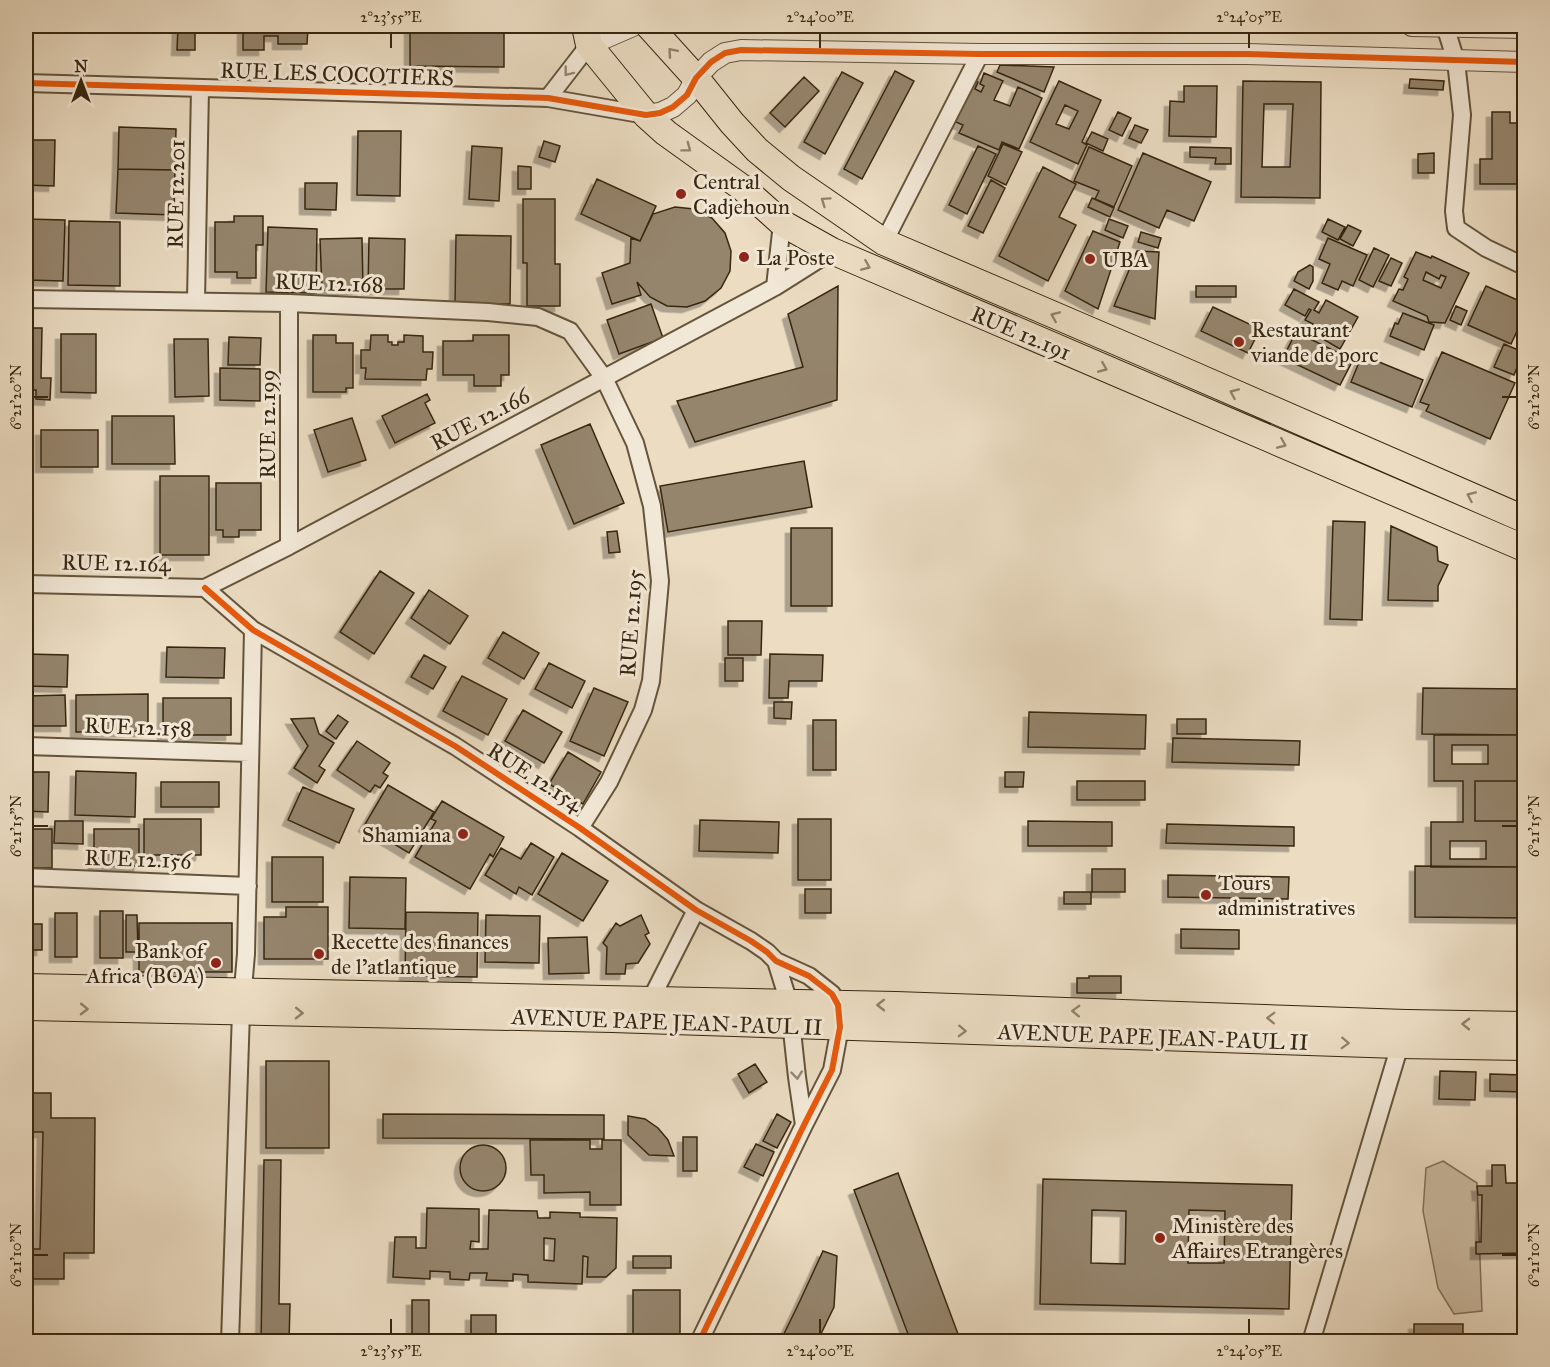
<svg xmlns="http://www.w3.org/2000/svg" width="1550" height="1367" font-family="'IM FELL Great Primer',serif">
<defs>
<filter id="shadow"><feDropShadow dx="-5.5" dy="5.5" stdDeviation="0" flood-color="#0004"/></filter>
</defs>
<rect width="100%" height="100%" fill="#ebdcc2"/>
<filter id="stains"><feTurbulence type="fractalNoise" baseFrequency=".00333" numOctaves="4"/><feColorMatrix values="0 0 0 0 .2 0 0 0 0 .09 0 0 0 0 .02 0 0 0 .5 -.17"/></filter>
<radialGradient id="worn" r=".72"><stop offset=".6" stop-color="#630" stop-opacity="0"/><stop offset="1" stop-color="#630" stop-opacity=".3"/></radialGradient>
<path fill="#ccbda4" stroke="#82725a" stroke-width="1.5" d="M1443,1161L1477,1183L1482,1311L1454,1314L1438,1288L1423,1211L1426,1168Z"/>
<path fill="#95856d" stroke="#372610" stroke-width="1.5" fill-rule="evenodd" filter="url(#shadow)" d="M243,26H308L307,44H278V36H264V50H243Z
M410,26H504V67L410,66Z
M178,27H195V50H177Z
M1000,65L1054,67L1044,92L997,72Z
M895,71L914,81L862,179L844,169Z
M842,72L863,83L825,154L804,142Z
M984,73L1003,81L994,100L1010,106L1018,87L1042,98L1019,149L1002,142L999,150L959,133L963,125L954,121L972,79L978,82L975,89L981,92L984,86L980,84Z
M804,77L819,91L785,127L770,113Z
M1410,79L1444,81L1443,90L1409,88Z
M1059,81L1101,100L1082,142L1087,145L1078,164L1030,142ZM1065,105L1078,111L1069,129L1056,124Z
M1243,81L1321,82L1320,198L1241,197ZM1264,104H1293L1290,167H1262Z
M1184,86H1217L1216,137L1169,136L1170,101L1184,102Z
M1118,112L1131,118L1122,136L1109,130Z
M1492,112H1510V123H1521V184H1480V159H1492Z
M1135,125L1148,130L1141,143L1129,138Z
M119,127L176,129L175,170L118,169Z
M358,131H401L400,196L357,195Z
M1092,132L1108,139L1103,151L1086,143Z
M26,140H55L54,186L26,185Z
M544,141L560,146L555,162L539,157Z
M1003,144L1022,152L1006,185L988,176Z
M472,146L502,148L499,201L469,199Z
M978,146L996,154L967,214L949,205Z
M1089,147L1132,166L1114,207L1095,199L1099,191L1074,181Z
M1190,147L1231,148V164H1215L1216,158L1190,157Z
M1143,153L1211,182L1194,221L1167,210L1159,228L1118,210Z
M1434,153V173H1418V154Z
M518,166L531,167V189H518Z
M1043,167L1076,184L1059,217L1076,225L1048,281L999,256Z
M118,169L175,170L174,215L116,213Z
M597,179L656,206L640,241L581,214Z
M991,180L1005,188L983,233L968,226Z
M305,183H337L336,210L305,209Z
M1092,198L1114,208L1110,217L1088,207Z
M523,199H555V264H560V306H527V263H523Z
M675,207L694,209L712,218L725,233L731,251L730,271L721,288L705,301L687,307L667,306L650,297L637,282L641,295L612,304L602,273L630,263L631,238L640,241L653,214Z
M234,216H263V245H256V278H237V272H215V222H234Z
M26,219L65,220L63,281L26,280Z
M1109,219L1128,226L1123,238L1105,230Z
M1328,219L1345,227L1338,240L1322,232Z
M69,221L120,222V286L68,285Z
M1348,225L1361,231L1353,246L1340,239Z
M268,227L317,229L316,293L266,292Z
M1093,231L1120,242L1098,309L1065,291Z
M1141,232L1161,238L1158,248L1138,242Z
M456,235L511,236L510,304H455Z
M362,238L363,289L322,290L320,239Z
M369,238L405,239L404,289H368Z
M1328,238L1367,255L1353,286L1342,281L1338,290L1322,283L1330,264L1319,259Z
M1374,248L1389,255L1373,287L1359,280Z
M1137,251L1159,252L1155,319L1114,306Z
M1416,252L1431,258L1432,256L1469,273L1445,323L1429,322L1427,316L1393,301L1399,289L1403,290L1408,279L1404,277ZM1426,272L1439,279L1441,275L1446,277L1441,288L1423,280Z
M1391,258L1402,263L1391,286L1379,281Z
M1310,265L1313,267V281L1309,289L1294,281L1298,272Z
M838,286L837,400L695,442L677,401L803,367L788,314Z
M1196,286H1236V297H1196Z
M1486,286L1524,303L1523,309L1524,310V332L1518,329L1511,344L1468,325Z
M1294,289L1319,302L1314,310L1319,313L1326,300L1358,317L1340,349L1309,331L1313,324L1305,320L1311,310L1309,309L1305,316L1285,305Z
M651,304L663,338L619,354L607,320Z
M1456,306L1467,311L1461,325L1450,320Z
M1213,307L1260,329L1248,353L1201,331Z
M1403,313L1434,325L1424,350L1390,336L1395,323L1398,324Z
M26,328H42L41,378H51L50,400L36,399V390H26Z
M1296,332L1353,360L1340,385L1283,358Z
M61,334H96V393L61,392Z
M313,335H336V343H353V388H346V392H313Z
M371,335H388V342H392V345H398V342H404V335L423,336V352H433L432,369H427L426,380L365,379L366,368H361V350H370Z
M473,335H509V375H501V386H474V375H443V341H473Z
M229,337L261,338L260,365H228Z
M174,339H208L209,396L175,397Z
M1504,344L1523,352L1514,375L1494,367Z
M1442,352L1515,383L1490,439L1426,411L1429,405L1420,402Z
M1362,355L1423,380L1412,407L1351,382Z
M220,368L260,369V401L220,400Z
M427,394L430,400L425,403L435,423L395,443L382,416Z
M112,416H174L175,464H112Z
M352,418L366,460L328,472L314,430Z
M590,424L624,503L574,524L541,445Z
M41,430H98V467H41Z
M804,461L812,507L668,532L660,486Z
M160,476H209V555H160Z
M216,483H261V530H239V537H223V530H216Z
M1333,521L1365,522L1362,620L1330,619Z
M1391,526L1437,547L1438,561L1448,565L1438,586V601L1388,600Z
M791,528H832V606H791Z
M617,531L620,552L609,553L607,532Z
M380,571L414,593L374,654L340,632Z
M429,590L468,616L450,644L411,618Z
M728,621H762L761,655H728Z
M503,632L539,653L524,679L488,658Z
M167,647L225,648L224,678L166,677Z
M26,654L68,655L67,687L26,686Z
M770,654L823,655L822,681H789L788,698H769Z
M424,655L446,667L433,689L411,677Z
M725,658H743V681H725Z
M549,663L585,681L572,708L535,689Z
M462,676L507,699L488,735L443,711Z
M594,688L628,702L604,756L570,741Z
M1423,688L1524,689V735L1422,734Z
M148,694V731L76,732V695Z
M65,695L66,726H26V696Z
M163,698H231V735H163Z
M774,702H792L791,719L774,718Z
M523,710L562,732L544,763L505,741Z
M1029,712L1146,715L1145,749L1028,747Z
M338,715L348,722L336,739L326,731Z
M314,718L319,734L334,743L319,766L325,770L317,783L294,768L308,746L291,719Z
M1177,719H1206V734H1177Z
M813,720H836V770H813Z
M1434,735H1524V781H1475V821H1524V867H1431V822H1463V781H1434ZM1452,745H1488V764H1452ZM1450,841H1486V859H1450Z
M1173,738L1300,741L1299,765L1172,762Z
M357,741L390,763L383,773L388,776L380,788L375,785L370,792L337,770Z
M568,752L601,772L583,804L549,784Z
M76,771L136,773L135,817L75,815Z
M26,772H49L48,812L26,811Z
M1005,772H1024L1023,787H1005Z
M1077,781H1145V800H1077Z
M1475,781H1524V821H1475Z
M161,782H219V807H161Z
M388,785L434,812L409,853L364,826Z
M303,787L354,809L339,843L288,820Z
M442,801L504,837L493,857L490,854L470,889L415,857L436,821L431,819Z
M144,819H201V855H144Z
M798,819H831V880H798Z
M700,820L779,822L778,853L699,851Z
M55,821H83V844L54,843Z
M1028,821L1112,822V846H1028Z
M1167,824L1294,827V846L1166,843Z
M26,829H52V868H26Z
M94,829H139V866H94Z
M531,843L554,857L532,895L519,887L516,894L485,875L501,848L521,859Z
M562,853L608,881L583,921L538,894Z
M272,857H323V902H272Z
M1415,866L1524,867V918L1415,917Z
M1092,869H1125V892H1092Z
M1168,875L1289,877L1288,899L1168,897Z
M350,877L406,878L405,929L349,928Z
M805,889H831V913H805Z
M1064,892H1091V904H1064Z
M286,907H328V959H264V917H286Z
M100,911H123V958H100Z
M406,912L478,913L477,977L405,976Z
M55,913H77V957H55Z
M126,915H137L138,952H126Z
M486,915L540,916L539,963L485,962Z
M641,915L649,933L645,935L650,944L638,963L626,964L625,974H606L607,947L603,943L616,923L620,926Z
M139,923H232V972H139Z
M27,924H42V950H27Z
M1181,929L1239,930V949L1181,948Z
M587,937L589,973L549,974L548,938Z
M1089,976H1121V993H1077V978H1089Z
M266,1061H329V1148H266Z
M755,1064L767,1082L749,1093L738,1074Z
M1440,1071L1476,1072L1475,1100L1439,1099Z
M1490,1074L1524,1075V1092L1490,1091Z
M26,1093H51V1118H95L94,1253H64V1279H26V1249H40L43,1132H26Z
M383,1114L604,1115V1139L383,1138Z
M777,1114L791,1122L777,1148L763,1141Z
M628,1116L645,1119L658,1128L668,1140L674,1156L649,1155L628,1135Z
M683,1137H697V1171H683Z
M530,1140H590V1149H602V1140H621V1205H590V1192L544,1193V1175H531Z
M756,1144L774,1152L763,1176L744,1167Z
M460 1168a23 23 0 1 1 46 0a23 23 0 1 1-46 0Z
M264,1160H281L279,1304H290L289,1342H261Z
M1492,1165H1505L1506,1183H1524V1253L1476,1254V1242H1481L1482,1195H1478L1477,1186H1492Z
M898,1173L961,1342H911L854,1190Z
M1043,1179L1292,1185L1289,1309L1040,1304ZM1092,1210L1126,1211L1125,1264L1091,1263ZM1189,1210L1225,1211L1224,1263H1188Z
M427,1208L479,1209V1242L471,1241L470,1249H488L489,1210L537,1211L538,1218H550V1212L580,1213V1217L617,1218L616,1268L606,1277H587L588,1257L583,1256L582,1284L528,1282V1275L513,1274V1281L486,1280L487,1273H470L469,1280L450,1279V1272L430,1271V1279L393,1277L395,1237H416V1248H426ZM544,1238L555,1239L554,1261L544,1260Z
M823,1251L837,1256L834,1307L817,1342H780L799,1303Z
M633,1256H671V1268H633Z
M633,1290H680V1336H633Z
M412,1300H429V1337H471V1315H496V1342H412Z
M1414,1324H1463V1342H1414Z"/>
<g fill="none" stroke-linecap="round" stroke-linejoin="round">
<defs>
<path id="minor" d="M1445,26L1456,61L1462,115L1454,211L1456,228L1486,248L1524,266
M26,83L548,98L646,115
M548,98L589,45
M884,242L980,54
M775,287L782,223
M26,299L289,303L488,312L538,317L570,331L604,378L635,443L652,506L660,581L651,681L643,710L609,782L580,828
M196,301L200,88
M289,546V303
M26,584L205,588L289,546L775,287L832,251
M205,588L253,630L455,746L580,828L696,910L751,941L767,952L776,961L809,976L832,994L838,1005L840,1027L832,1070L804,1125L699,1342
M26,746L250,753
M26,877L248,886
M776,961L789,1003L797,1077L804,1125
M651,999L696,910
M230,1342L241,1012L246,954L253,630
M1311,1342L1402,1038"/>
<path id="tertiary" d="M1412,26L1524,28
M589,45L633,26
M646,115L660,113L673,107L687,95L696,78L711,62L725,53L741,50L980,54H1247L1524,62"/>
<path id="primary" d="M585,26L589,45L646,115L666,133L744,189L782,223L832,251L1524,548
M649,26L696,78L732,123L757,150L791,178L884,242L1173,366L1524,519
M26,987L896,1005L1406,1023L1524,1025
M26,1007L612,1019L1399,1045L1524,1047"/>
</defs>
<use href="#minor" stroke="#64543c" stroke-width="20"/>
<use href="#tertiary" stroke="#64543c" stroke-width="22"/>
<use href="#primary" stroke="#372610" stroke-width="28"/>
<use href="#minor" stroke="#f2e8d7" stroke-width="16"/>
<use href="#tertiary" stroke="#f2e8d7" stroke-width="20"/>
<use href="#primary" stroke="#ebdcc2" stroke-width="26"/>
<defs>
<path id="cycleway" d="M26,83L548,98L646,115L660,113L673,107L687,95L696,78L711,62L725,53L741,50L980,54H1247L1524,62
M205,588L253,630L455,746L580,828L696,910L751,941L767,952L776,961L809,976L832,994L838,1005L840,1027L832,1070L804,1125L699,1342"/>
</defs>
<use href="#cycleway" stroke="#f2e8d7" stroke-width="10"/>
<use href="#cycleway" stroke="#e8590c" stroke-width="6"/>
</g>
<defs><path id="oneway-chevron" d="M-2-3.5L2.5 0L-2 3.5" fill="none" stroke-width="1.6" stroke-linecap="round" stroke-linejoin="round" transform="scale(1.5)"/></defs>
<g stroke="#918169">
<use href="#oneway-chevron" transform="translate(672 52) rotate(-131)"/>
<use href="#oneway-chevron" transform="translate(687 148) rotate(37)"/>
<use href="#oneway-chevron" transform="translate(825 201) rotate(-145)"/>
<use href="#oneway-chevron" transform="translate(866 266) rotate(23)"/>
<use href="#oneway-chevron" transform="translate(1055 316) rotate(-157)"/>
<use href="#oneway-chevron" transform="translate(1103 368) rotate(23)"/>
<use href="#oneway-chevron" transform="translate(1234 393) rotate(-156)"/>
<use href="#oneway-chevron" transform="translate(1282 444) rotate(23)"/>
<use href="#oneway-chevron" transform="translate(1471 496) rotate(-156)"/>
<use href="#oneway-chevron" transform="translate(881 1005) rotate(-180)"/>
<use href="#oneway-chevron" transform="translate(84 1009) rotate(1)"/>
<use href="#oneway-chevron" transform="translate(1076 1011) rotate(-178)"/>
<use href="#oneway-chevron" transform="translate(299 1013) rotate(1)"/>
<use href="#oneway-chevron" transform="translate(1271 1018) rotate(-178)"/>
<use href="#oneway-chevron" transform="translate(1466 1024) rotate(-179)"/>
<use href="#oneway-chevron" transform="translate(962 1031) rotate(2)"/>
<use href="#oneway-chevron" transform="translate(1345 1043) rotate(2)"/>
</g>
<g stroke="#948774">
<use href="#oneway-chevron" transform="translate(568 72) rotate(128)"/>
<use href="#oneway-chevron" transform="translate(797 1075) rotate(84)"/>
</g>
<path fill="none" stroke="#372610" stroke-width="2" d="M391,33V48M820,33V48M1249,33V48M33,397H48M1502,397H1517M33,826H48M1502,826H1517M33,1255H48M1502,1255H1517M391,1319V1334M820,1319V1334M1249,1319V1334"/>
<g fill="#8f2418" stroke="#f2e8d7" stroke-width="2">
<circle cx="681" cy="194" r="6"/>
<circle cx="744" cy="257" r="6"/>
<circle cx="1090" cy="259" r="6"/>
<circle cx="1239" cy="342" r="6"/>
<circle cx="463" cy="834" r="6"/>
<circle cx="1206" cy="895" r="6"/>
<circle cx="319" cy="954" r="6"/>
<circle cx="216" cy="963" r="6"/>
<circle cx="1160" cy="1238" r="6"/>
</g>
<g text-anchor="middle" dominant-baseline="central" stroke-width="6" stroke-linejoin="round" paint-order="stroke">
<g font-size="22" fill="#372610" stroke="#f2e8d7">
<text transform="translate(337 74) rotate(2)">RUE LES COCOTIERS</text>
<text transform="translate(176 194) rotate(-89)">RUE 12.201</text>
<text transform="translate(329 283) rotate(2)">RUE 12.168</text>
<text transform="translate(1021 333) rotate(23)">RUE 12.191</text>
<text transform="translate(480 419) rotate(-28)">RUE 12.166</text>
<text transform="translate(267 424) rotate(-90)">RUE 12.199</text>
<text transform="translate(116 563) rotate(1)">RUE 12.164</text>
<text transform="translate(631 623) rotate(-86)">RUE 12.195</text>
<text transform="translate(138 727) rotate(2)">RUE 12.158</text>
<text transform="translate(535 777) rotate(33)">RUE 12.154</text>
<text transform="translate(138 859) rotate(2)">RUE 12.156</text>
<text transform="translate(667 1022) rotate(2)">AVENUE PAPE JEAN-PAUL II</text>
<text transform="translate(1153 1037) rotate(2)">AVENUE PAPE JEAN-PAUL II</text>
</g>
<g font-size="22" fill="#372610" stroke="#f2e8d7" text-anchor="start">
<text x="693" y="181">Central<tspan x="693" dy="25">Cadjehoun</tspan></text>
<text x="756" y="257">La Poste</text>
<text x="1102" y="259">UBA</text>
<text x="1251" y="329">Restaurant<tspan x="1251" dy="25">viande de porc</tspan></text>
<text x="451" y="834" text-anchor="end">Shamiana</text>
<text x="1218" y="882">Tours<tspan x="1218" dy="25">administratives</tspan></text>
<text x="331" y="941">Recette des finances<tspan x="331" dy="25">de l'atlantique</tspan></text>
<text x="204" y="950" text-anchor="end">Bank of<tspan x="204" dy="25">Africa (BOA)</tspan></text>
<text x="1172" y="1225">Ministère des<tspan x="1172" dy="25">Affaires Etrangères</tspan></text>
</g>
</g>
<rect width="1550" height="1367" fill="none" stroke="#ebdcc2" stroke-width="66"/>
<g transform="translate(81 81)" stroke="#f2e8d7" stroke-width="4.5" paint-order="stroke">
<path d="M0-4.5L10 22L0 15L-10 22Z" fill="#372610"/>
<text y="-9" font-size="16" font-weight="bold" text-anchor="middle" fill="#372610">N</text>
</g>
<rect x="33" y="33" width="1484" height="1301" fill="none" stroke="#372610" stroke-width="2"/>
<g font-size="15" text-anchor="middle" fill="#372610">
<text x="391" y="22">2°23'55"E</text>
<text x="820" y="22">2°24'00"E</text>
<text x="1249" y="22">2°24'05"E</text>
<text transform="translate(16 397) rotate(-90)" y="5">6°21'20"N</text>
<text transform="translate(1534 397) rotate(-90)" y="5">6°21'20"N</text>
<text transform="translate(16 826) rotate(-90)" y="5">6°21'15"N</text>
<text transform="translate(1534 826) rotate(-90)" y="5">6°21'15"N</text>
<text transform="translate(16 1255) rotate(-90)" y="5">6°21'10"N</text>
<text transform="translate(1534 1255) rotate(-90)" y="5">6°21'10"N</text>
<text x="391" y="1356">2°23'55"E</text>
<text x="820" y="1356">2°24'00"E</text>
<text x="1249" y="1356">2°24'05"E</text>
</g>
<rect width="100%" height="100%" filter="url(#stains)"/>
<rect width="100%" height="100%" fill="url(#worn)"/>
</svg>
